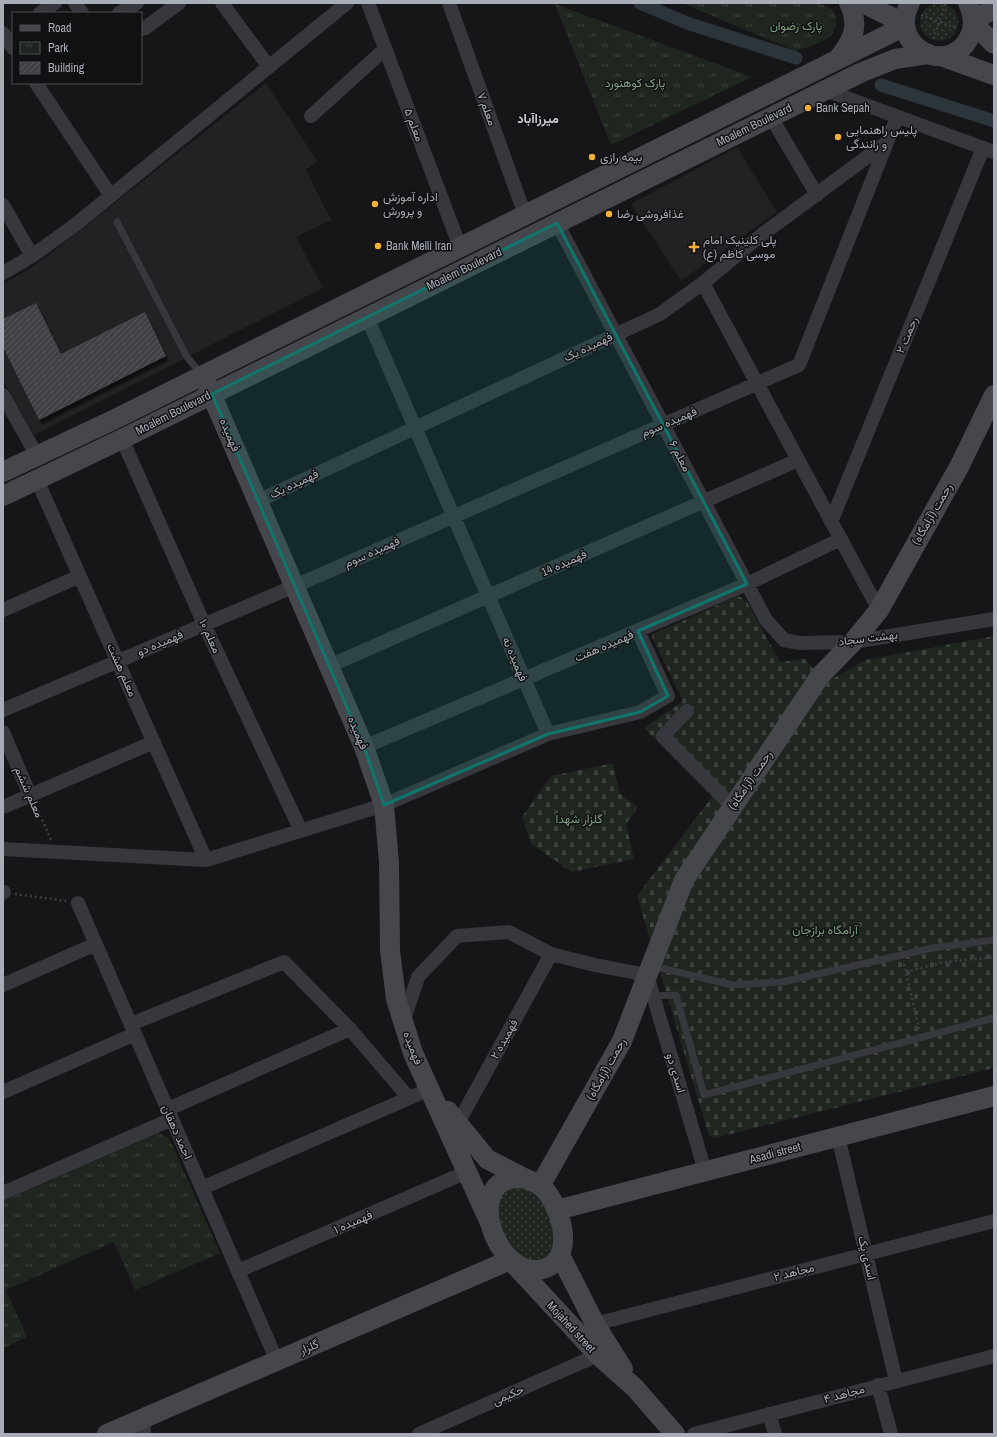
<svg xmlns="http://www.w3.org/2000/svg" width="997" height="1437" font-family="'Archivo Narrow',Vazirmatn,sans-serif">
<defs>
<pattern id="grass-dots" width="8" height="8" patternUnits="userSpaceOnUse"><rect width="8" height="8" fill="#1e261f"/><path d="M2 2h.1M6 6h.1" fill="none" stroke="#3c433d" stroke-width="1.8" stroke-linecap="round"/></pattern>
<pattern id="cemetery-stones" width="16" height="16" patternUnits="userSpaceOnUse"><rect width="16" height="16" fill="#1e261f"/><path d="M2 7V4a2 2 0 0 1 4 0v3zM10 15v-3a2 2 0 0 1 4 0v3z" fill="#3c433d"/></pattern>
<pattern id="park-tufts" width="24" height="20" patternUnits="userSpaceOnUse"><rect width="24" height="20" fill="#1e261f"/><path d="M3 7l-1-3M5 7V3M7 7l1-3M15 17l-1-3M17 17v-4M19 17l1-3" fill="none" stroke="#3c433d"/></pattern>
<pattern id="building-hatch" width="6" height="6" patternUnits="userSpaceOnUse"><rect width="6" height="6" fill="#404145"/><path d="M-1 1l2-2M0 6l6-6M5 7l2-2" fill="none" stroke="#595a5e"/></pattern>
<filter id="shadow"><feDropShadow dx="2.5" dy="4.5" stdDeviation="1" flood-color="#0009"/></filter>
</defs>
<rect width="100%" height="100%" fill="#161618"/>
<path fill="#222225" d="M266,83L317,161L306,170L331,220L296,237L323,288L34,435L3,380V284L29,269L58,248Z
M737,147L777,212L681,281L631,204Z"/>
<path fill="url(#grass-dots)" d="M920 22a19 19 0 1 1 38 0a19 19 0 1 1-38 0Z
M523,1187C530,1191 536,1195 541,1202C551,1215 565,1256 538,1259C536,1260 532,1261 529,1260C507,1256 484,1200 510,1189C514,1187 519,1188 523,1187Z"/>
<path fill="url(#cemetery-stones)" d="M738,596L746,600L780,662L805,659L825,683L865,660L994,636V1068L715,1138L709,1136L637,896L712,797L644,728L683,701L652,637L653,634Z
M613,763L620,794L638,807L626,824L634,859L572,872L531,844L522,817L551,776Z"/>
<path fill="url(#park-tufts)" d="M682,3H818C822,5 827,6 830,8C840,15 837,32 828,38C819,44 807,47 796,51Z
M555,4L752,77L611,145Z
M158,1133L169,1138L220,1253L135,1290L114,1242L6,1290L27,1337L3,1348V1201Z"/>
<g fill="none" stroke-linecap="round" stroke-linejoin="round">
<path stroke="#2c353c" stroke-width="13" d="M640,3L687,23L796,58
M881,85L994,121"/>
</g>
<path fill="url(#building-hatch)" filter="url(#shadow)" d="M36,303L61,354L145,312L166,356L39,420L3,347V319Z"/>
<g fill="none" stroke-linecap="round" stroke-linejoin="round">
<path stroke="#3d3f44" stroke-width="2.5" stroke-dasharray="2 3" stroke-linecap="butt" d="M921,15L956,28
M933,39L946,3
M36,806L51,840
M15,894L66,901
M904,964L919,1029
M906,972L945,962L994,957"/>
<path stroke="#37383d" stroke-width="7" d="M117,222L187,357L202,375
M652,966L733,985L782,982L933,948L994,940
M653,996L676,995L704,1095L994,1018"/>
<path stroke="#37383d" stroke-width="14" d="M75,3L82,13
M222,3L269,67
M368,3L460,247
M449,3L525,215
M40,13L55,3
M119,13L137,3
M141,29L145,28L179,3
M3,33L13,48
M36,83L111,196
M825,90L994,152
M311,116L385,49
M771,117L817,195
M3,205L32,256
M557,223L766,620L784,640L800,643L853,642L994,619
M3,273L32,256L75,225L347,3
M703,283L879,610
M3,395L37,456
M122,439L204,624L301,831
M37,480L206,860
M258,501L660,314L703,283L764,233L886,143
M831,522L983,148
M3,610L80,576
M329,666L798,460
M3,710L295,586L799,365L897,117
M687,711L663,736L733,807
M3,732L30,795
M548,734L640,712L668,696L638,631
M364,747L747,584L841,539
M3,807L154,742
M3,849L206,860L384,805L548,734L367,317
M3,893L4,892
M78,903L277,1361
M3,985L96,944
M403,1022L418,977L457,936L509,932L551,954L595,965L647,975L705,1171
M131,1024L284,962L350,1029L409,1098
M3,1092L135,1034
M168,1109L350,1029
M458,1123L551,954
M838,1136L896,1381
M202,1188L430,1089
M3,1193L172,1119
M238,1271L467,1172
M595,1324L994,1221
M878,1385L891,1434
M769,1414L775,1434
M143,1419L144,1434
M419,1434L598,1355
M694,1434L994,1356"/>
<path stroke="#45474d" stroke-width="20" d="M863,3L905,24
M910,3C887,46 948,78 969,38C975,26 974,15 968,3
M974,20L994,9
M974,24L994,44
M941,56L994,75
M838,59C853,40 860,26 849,3
M206,382L364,747L384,805L389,862L390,950L396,999L413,1053L491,1225
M3,472L113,420L905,26
M3,496L122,439L860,73L895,59L928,54
M448,1111L487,1159L524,1178
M524,1178C529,1180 536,1183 541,1186C560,1203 577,1255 546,1268C503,1285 466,1197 506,1180C511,1178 519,1178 524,1178Z
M540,1186L622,1041L684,880L820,676L853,642L879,610L959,467L994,395
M557,1210L994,1096
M560,1255L595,1324L623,1369
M514,1264L598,1355L635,1388L675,1434
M107,1434L510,1260"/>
</g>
<path fill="#0f766e" fill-opacity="0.2" stroke="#0f766e" stroke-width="3" stroke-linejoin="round" d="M557,223L747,584L638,631L668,696L640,712L548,734L384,805L364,747L212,394Z"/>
<g fill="#f2b134" stroke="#111113" stroke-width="1.5">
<circle cx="808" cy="108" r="4"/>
<circle cx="838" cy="137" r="4"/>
<circle cx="592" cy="157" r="4"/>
<circle cx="375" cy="204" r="4"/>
<circle cx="609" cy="214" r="4"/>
<circle cx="378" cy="246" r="4"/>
<path d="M692 241h4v4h4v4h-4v4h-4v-4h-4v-4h4z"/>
</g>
<g text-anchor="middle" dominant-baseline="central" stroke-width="3" stroke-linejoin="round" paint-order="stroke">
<g font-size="12" fill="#7fa381" stroke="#111113">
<text x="796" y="26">پارک رضوان</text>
<text x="635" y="83">پارک کوهنورد</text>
<text x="579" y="819">گلزار شهدا</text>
<text x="825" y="930">آرامگاه برازجان</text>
</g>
<g font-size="12" fill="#a8adb8" stroke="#111113" text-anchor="start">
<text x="816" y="108">Bank Sepah</text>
<text x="846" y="130">پلیس راهنمایی<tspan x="846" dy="14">و رانندگی</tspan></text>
<text x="600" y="157">بیمه رازی</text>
<text x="383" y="197">اداره آموزش<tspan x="383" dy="14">و پرورش</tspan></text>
<text x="617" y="214">غذافروشی رضا</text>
<text x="703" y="240">پلی کلینیک امام<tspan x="703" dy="14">موسی کاظم (ع)</tspan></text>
<text x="386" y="246">Bank Melli Iran</text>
</g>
<g font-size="12" fill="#a8adb8" stroke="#111113">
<text transform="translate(487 109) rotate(70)">معلم ۷</text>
<text transform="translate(414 125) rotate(69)">معلم ۵</text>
<text transform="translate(754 125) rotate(-26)">Moalem Boulevard</text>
<text transform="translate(464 269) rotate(-26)">Moalem Boulevard</text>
<text transform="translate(907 335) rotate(-68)">رحمت ۲</text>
<text transform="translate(588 347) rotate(-25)">فهمیده یک</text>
<text transform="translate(173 413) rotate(-27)">Moalem Boulevard</text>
<text transform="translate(669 422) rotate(-23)">فهمیده سوم</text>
<text transform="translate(230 435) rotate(67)">فهمیده</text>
<text transform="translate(680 456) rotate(62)">معلم ۶</text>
<text transform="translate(294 484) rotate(-25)">فهمیده یک</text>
<text transform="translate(932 514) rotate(-60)">رحمت (آرامگاه)</text>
<text transform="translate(372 552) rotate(-24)">فهمیده سوم</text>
<text transform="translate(564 563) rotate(-24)">فهمیده 14</text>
<text transform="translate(210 636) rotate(65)">معلم ۱۰</text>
<text transform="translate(868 638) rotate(-7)">بهشت سجاد</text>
<text transform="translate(160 643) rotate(-23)">فهمیده دو</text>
<text transform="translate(604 646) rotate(-23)">فهمیده هفت</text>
<text transform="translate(515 659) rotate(67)">فهمیده نه</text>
<text transform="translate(122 670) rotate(66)">معلم هشت</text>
<text transform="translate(358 733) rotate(67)">فهمیده</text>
<text transform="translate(750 780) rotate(-56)">رحمت (آرامگاه)</text>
<text transform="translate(29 792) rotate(66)">معلم ششم</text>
<text transform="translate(504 1039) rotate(-61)">فهمیده ۲</text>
<text transform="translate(413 1048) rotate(69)">فهمیده</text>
<text transform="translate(606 1069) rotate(-61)">رحمت (آرامگاه)</text>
<text transform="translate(676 1073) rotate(73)">اسدی دو</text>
<text transform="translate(177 1132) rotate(66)">احمد دهقان</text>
<text transform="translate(775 1153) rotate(-15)">Asadi street</text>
<text transform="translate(353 1222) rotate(-23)">فهمیده ۱</text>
<text transform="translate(867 1258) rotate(77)">اسدی یک</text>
<text transform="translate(794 1272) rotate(-14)">مجاهد ۲</text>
<text transform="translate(571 1327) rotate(47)">Mojahed street</text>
<text transform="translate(309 1347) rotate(-23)">گلزار</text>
<text transform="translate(844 1394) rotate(-15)">مجاهد ۴</text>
<text transform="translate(508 1395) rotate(-24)">حکیمی</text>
</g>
<g font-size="13" font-weight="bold" fill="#c9ccd4" stroke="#111113">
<text x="538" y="118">میرزاآباد</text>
</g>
</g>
<rect width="997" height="1437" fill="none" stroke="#a8adb8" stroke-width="8"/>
<rect x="12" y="12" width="130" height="72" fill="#111113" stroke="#4d4f55"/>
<rect x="20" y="25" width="20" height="6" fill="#45474d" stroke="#4d4f55"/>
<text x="48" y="32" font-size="12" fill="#a8adb8">Road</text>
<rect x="20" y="42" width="20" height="12" fill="url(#park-tufts)" stroke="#4d4f55"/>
<text x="48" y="52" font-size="12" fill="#a8adb8">Park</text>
<rect x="20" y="62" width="20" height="12" fill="url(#building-hatch)" stroke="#4d4f55"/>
<text x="48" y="72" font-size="12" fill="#a8adb8">Building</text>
</svg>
